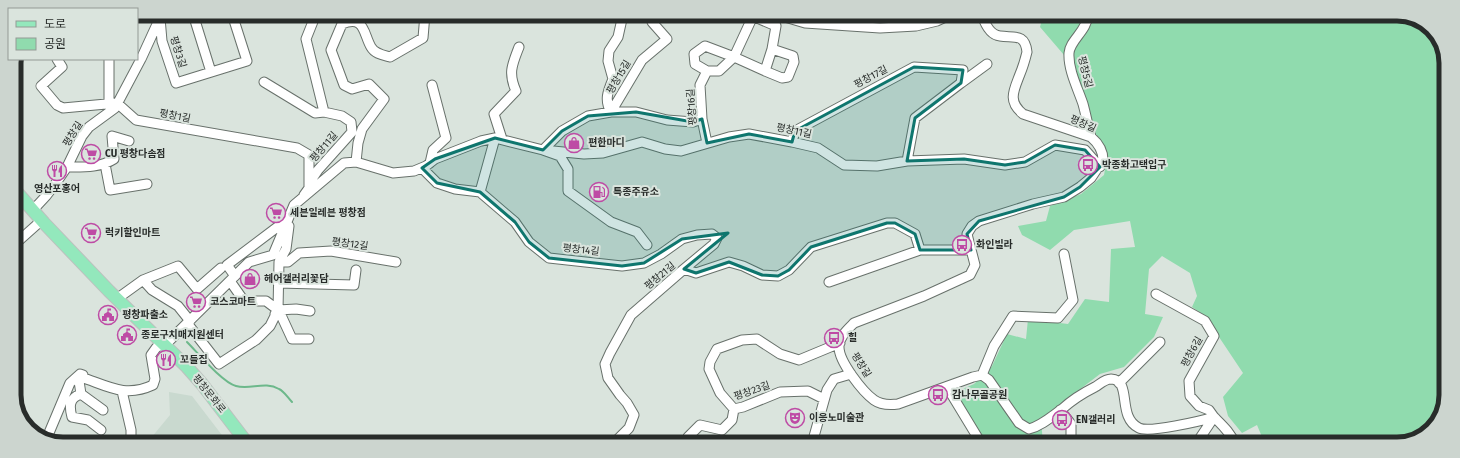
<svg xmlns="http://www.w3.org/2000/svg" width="1460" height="458" font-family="'Fira Sans','Noto Sans KR',sans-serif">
<rect width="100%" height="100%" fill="#dae4dd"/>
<path fill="#c9d9cf" d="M169,392L192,396L228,443L150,442L151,438L170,415Z"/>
<path fill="#90dbae" d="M1043,15L1410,16L1436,33L1446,59L1444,408L1427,434L1398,444H1265L1257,425L1242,433L1228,416L1223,397L1243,373L1205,316L1192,307L1197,296L1190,273L1162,256L1149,269L1145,314L1163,317L1154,337L1124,367L1100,374L1041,419L1043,444L985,443L951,394L974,384L992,366L1007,334L1026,339L1028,319L1068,324L1085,299L1109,302L1111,249L1135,247L1130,221L1074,230L1050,250L1022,235L1018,226L1046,221L1050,206L1081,194L1104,175L1106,164L1097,141L1080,90L1076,69L1040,27Z"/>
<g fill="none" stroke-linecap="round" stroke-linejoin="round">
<path stroke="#6db88b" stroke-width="2" d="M187,342C198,353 222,382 236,386C250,390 265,381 279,389C284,391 288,398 292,402"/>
<defs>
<path id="minor" d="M193,14L211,72
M624,15L622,19L618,37L609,51L608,61L613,79C608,91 604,100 611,112H636L667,120L693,122L702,119
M750,15L776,26L772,49L765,71L782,78L788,77L794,62L793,56L772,49
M778,15L805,23L880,28L916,26L937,21L950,15
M982,15C985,24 990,35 1000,36C1014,38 1025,33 1027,52C1025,60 1023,67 1020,74C1014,90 1007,101 1023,114L1091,137C1098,143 1103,151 1103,160L1091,178L1080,187L1064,197L1033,204L979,221L972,226L967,234L975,265L970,275L924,296L854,323C847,330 840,336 839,346C838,361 863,392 874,400C881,405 890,405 898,404L973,377L982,375L989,380L1019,423L1029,429C1041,426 1051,417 1062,409C1072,400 1083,393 1095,387C1100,384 1105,379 1111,379C1133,380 1116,417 1139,428C1149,433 1201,421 1214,417C1222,425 1231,433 1235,444
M1088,15C1087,31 1070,40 1069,53C1068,70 1078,89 1083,104C1086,115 1088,126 1091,137
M753,16L734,57L719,71H707L695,64L694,54L705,46L734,57L765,71
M160,18L162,41L176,83L247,61L232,14
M57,59L62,67L41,86L57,105L63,108L117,103L136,120L297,148L309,155V188L304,195
M264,82L315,113L324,112
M961,83L987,64
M109,104V59
M502,139L494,114L516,91C508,73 512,65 519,47
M792,142L795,131L914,67L963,70L961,83L915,118L907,161
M707,143L702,119L700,85L707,71
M356,162L358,143L362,129L384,99L369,84L352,89L344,85L331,50L342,24C365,15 363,33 371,47C375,54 383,55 390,57L423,38L425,14
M430,163L433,150L446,138L432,85
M105,164L110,190L147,184
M67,167C83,167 100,168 114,159L112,136L129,141
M422,168L437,183L455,189L480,192L515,222L529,242L549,258L622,266L644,263L661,254L682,239L697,235L712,234L717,238L714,244L684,269
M310,182L318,170L352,132L351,122L342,116L324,112L306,39L316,14
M480,192L495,138
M33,210L46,196L56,183L67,167L82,136L89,127L115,108L141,59L158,22L160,14
M14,245L42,220
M647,245L637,232L611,222L568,191V169L560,156L543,150L562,131L588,116L611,112L642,60L667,39L652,22
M279,262H288L299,253L331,251L396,262
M235,276L227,265L288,219
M143,280L152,290L178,306L190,321
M230,281L244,301H266L278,310L296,309L310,311
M829,282L920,250H971
M278,283L354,285L356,270
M1156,294L1205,321L1214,336L1189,381L1190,396L1199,406L1209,410L1214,417L1196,444
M118,298L143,280L178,266L197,289L221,268
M275,314L280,313L292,339H309
M187,323L219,364L256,340L270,326L278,310L279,262L286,249L289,226
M165,345L249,262L273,255L294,205L344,163L356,162L393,173L414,171L426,166L435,159L481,141L495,138L543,150L584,154L603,153L642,142L665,149L681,151L729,137L749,134L792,142L818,148L844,165L877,166L907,161L964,159L1005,165L1025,162L1055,145L1085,150L1100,167
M982,375L994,346L1013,316L1058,318L1073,300L1064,254
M1119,383L1160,342
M947,387L981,443
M122,391L131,430V442
M81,394C69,398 69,406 72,417L88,420L101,430
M824,399L808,391L780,392L743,407L734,409L720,393L709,369L710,362L717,349L742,340L757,339L780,354L799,360L840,343
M103,410L81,394L79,381L81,377C108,386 125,398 153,385L155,379L151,355L156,348L162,343
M1060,410L1071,424V444
M46,440L70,383L80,374L83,375
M813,440L826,443
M614,443L629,428L634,415L627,403L620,395L608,378L605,364L610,353L631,315L684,269L696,273L729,262L743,266L762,275L778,276L789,270L811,247L887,223H895L915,234L920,250
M687,443L688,437L700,425L722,430L732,420L734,409
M811,443L813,440L827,390L834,379L851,374"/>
<path id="major" d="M14,189L44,223L109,291L187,367L202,384L247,443"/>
</defs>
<use href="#minor" stroke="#68716b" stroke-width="11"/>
<use href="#major" stroke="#bec0bf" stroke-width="14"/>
<use href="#minor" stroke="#fff" stroke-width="9"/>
<use href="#major" stroke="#93e8bc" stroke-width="12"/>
</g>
<path fill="#0f766e" fill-opacity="0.2" stroke="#0f766e" stroke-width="3" stroke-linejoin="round" d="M914,67L963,70L961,83L915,118L907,161L964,159L1005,165L1025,162L1055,145L1085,150L1100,167L1080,187L1064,197L979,221L967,234L971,250H920L915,234L895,223H887L811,247L789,270L778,276L762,275L729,262L696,273L684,269L728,233L682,239L644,263L622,266L549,258L529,242L515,222L480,192L437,183L422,168L435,159L495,138L543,150L562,131L588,116L636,112L693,122L702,119L707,143L749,134L792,142L795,131Z"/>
<defs>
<symbol id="shop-ring" viewBox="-11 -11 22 22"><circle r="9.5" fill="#dae4dd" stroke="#be4ba5" stroke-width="1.5"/><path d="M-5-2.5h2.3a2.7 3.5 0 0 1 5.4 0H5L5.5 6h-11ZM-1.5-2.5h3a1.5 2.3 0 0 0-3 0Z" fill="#be4ba5"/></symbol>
<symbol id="supermarket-ring" viewBox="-11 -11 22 22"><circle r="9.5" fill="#dae4dd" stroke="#be4ba5" stroke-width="1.5"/><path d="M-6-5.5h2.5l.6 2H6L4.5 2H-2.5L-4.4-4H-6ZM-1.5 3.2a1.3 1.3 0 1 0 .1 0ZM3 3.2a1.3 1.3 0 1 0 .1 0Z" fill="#be4ba5"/></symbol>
<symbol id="bus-ring" viewBox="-11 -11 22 22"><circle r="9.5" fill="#dae4dd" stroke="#be4ba5" stroke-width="1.5"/><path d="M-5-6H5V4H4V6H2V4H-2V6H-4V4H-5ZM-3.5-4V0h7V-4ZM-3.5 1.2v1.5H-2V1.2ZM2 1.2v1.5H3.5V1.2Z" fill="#be4ba5"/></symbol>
<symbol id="restaurant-ring" viewBox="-11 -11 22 22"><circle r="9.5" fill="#dae4dd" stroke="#be4ba5" stroke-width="1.5"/><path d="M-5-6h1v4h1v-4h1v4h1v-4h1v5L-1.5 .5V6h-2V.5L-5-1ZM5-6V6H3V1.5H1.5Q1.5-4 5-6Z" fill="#be4ba5"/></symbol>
<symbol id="fuel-ring" viewBox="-11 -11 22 22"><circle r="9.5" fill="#dae4dd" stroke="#be4ba5" stroke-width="1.5"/><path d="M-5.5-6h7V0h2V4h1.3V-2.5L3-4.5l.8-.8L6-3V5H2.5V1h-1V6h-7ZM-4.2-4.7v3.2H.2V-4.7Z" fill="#be4ba5"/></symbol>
<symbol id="civic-ring" viewBox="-11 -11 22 22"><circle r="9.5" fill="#dae4dd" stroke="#be4ba5" stroke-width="1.5"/><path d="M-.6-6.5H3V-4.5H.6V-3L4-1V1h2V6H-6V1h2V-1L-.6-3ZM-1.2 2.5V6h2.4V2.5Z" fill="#be4ba5"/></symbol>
<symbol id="theatre-ring" viewBox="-11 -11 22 22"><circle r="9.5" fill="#dae4dd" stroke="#be4ba5" stroke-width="1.5"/><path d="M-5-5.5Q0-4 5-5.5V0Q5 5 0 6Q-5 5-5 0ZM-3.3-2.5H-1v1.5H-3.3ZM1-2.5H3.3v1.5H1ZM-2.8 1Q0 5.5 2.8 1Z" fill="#be4ba5"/></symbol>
</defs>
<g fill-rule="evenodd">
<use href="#shop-ring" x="563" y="132" width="22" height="22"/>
<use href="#supermarket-ring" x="80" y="143" width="22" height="22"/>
<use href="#bus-ring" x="1077" y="154" width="22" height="22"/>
<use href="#restaurant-ring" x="46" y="160" width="22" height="22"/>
<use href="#fuel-ring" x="588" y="181" width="22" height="22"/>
<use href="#supermarket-ring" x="265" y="202" width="22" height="22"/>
<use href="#supermarket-ring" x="80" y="222" width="22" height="22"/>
<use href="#bus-ring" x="951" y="234" width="22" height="22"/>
<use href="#shop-ring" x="239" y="268" width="22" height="22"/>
<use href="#supermarket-ring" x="185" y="291" width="22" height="22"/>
<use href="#civic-ring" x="97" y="304" width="22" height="22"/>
<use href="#civic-ring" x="116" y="324" width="22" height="22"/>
<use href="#bus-ring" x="823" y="327" width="22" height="22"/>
<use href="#restaurant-ring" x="155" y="349" width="22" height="22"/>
<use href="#bus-ring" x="927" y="384" width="22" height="22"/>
<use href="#theatre-ring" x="784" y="407" width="22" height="22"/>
<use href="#bus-ring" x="1051" y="409" width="22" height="22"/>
</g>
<g text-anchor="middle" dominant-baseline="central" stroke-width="4" stroke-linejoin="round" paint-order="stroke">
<g font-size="10" fill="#282c2a" stroke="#dae4dd">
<text transform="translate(178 52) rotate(73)">평창3길</text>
<text transform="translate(1085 72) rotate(76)">평창5길</text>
<text transform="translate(619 77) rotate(-59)">평창15길</text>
<text transform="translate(871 77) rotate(-28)">평창17길</text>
<text transform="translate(692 107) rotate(-94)">평창16길</text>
<text transform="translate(175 116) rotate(11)">평창1길</text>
<text transform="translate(1083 124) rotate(23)">평창길</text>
<text transform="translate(794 131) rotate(12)">평창11길</text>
<text transform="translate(73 134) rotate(-58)">평창길</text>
<text transform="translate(324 147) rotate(-49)">평창11길</text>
<text transform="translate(350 244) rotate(8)">평창12길</text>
<text transform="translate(581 250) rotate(6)">평창14길</text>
<text transform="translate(660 276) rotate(-40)">평창21길</text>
<text transform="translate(1192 352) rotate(-61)">평창6길</text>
<text transform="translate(861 365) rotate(58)">평창길</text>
<text transform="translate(752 391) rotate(-19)">평창23길</text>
<text transform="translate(209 394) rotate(51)">평창문화로</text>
</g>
<g font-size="10" font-weight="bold" fill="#282c2a" stroke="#dae4dd" text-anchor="start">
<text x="588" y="143">편한마디</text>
<text x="105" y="154">CU 평창다솜점</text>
<text x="1102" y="165">박종화고택입구</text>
<text x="57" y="189" text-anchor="middle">영산포홍어</text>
<text x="613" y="192">특종주유소</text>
<text x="290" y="213">세븐일레븐 평창점</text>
<text x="105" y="233">럭키할인마트</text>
<text x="976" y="245">화인빌라</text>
<text x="264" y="279">헤어갤러리꽃담</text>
<text x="210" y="302">코스코마트</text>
<text x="122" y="315">평창파출소</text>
<text x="141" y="335">종로구치매지원센터</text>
<text x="848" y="338">힐</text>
<text x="180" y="360">꼬들집</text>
<text x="952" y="395">감나무골공원</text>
<text x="809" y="418">이응노미술관</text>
<text x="1076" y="420">EN갤러리</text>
</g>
</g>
<path d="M0 0H1460V458H0ZM63 21H1397A42 42 0 0 1 1439 63V395A42 42 0 0 1 1397 437H63A42 42 0 0 1 21 395V63A42 42 0 0 1 63 21Z" fill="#ccd5cf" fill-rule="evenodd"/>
<path fill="none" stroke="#282c2a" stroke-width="5" d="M63 21H1397A42 42 0 0 1 1439 63V395A42 42 0 0 1 1397 437H63A42 42 0 0 1 21 395V63A42 42 0 0 1 63 21Z"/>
<rect x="8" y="8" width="130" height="52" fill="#dae4dd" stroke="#939a95"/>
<rect x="16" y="21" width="20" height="6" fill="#93e8bc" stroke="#939a95"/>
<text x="44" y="28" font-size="12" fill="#282c2a">도로</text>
<rect x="16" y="38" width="20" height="12" fill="#90dbae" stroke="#939a95"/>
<text x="44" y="48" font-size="12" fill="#282c2a">공원</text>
</svg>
